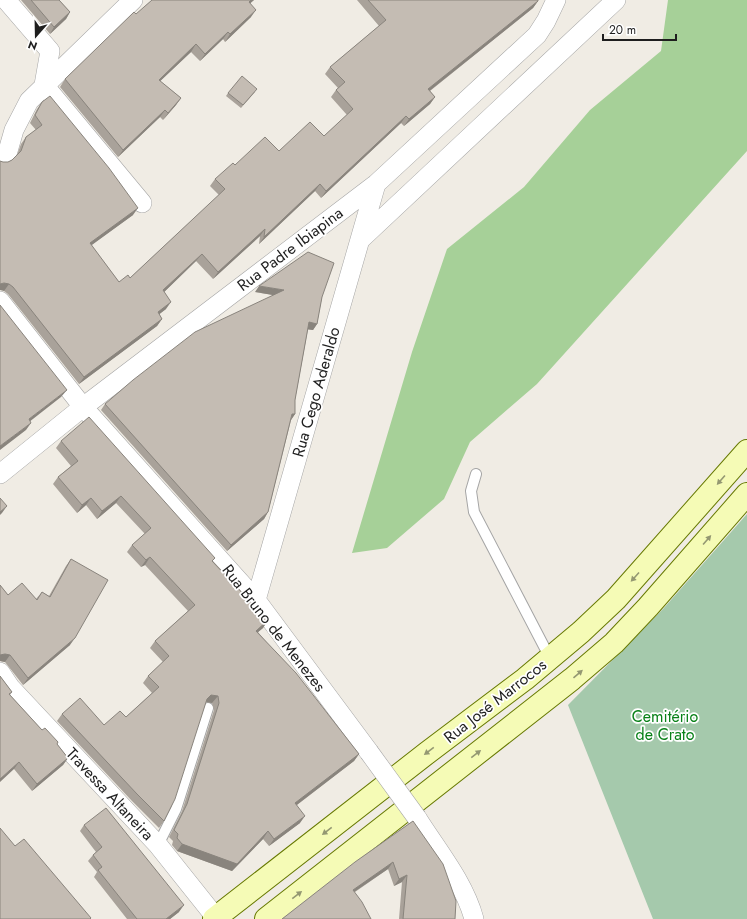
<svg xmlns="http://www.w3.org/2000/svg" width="747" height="919" font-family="Jost,sans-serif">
<rect width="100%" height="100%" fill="#f0ece4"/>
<path fill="#a6d098" d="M668,0H747V151L537,384L470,442L444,499L387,548L352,553L412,352L447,249L524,187L590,110L661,51Z"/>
<path fill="#a5c9ac" d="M747,514V919H653L568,705L663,609Z"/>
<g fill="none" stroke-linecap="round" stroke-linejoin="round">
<defs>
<path id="service" d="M476,474L471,491L474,512L550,658
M158,845L176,809L208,708"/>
<path id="minor" d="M6,0L50,51L44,85L142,203
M0,159L8,151L14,130L29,101L133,0
M361,239L616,0
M0,301L83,407L256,600L369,752
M0,474L83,407L376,184L537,35L546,21L556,0
M256,600L376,184
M0,672L10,687L158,845L217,919
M417,818C437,850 464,882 474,919"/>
<path id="secondary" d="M214,919L427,753L525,679L581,632L616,599L747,451
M266,919L572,679L614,643L648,607L747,494"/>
</defs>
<use href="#service" stroke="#a5a5a5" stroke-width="12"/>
<use href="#minor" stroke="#a5a5a5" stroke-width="20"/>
<use href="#secondary" stroke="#677902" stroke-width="24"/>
<use href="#service" stroke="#fff" stroke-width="10"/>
<use href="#minor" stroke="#fff" stroke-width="19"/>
<use href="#secondary" stroke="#f5fbb6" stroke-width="22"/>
<defs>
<path id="minor-bridge" d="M369,752L417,818"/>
</defs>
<use href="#minor-bridge" stroke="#a5a5a5" stroke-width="20" stroke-linecap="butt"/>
<use href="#minor-bridge" stroke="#fff" stroke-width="19"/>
</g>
<path fill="#a9a29a" d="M21,0H59L70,12L66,19L50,34Z
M152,0H254L250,3L251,17L225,42L223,39L200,61L191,52L160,81L181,98L176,105L163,120L160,117L118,157L60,87L65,79Z
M357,0H538V1L533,8L430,91L435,97L430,104L404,126L401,123L321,198L315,191L259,244L260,236L213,279L196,261L164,292L166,309L159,314L162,319L157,326L79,384L8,294L4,291L3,162H8L12,160L17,155L21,144L26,137L36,130L30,123L37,109L42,102L133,215L91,245L119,282L130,278L219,195L210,186L215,179L235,165L324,136L347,115L331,97L336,90L338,88L325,74L330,67L379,26Z
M255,92L241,108L226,96L228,93Z
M255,292L322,297L317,324L313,330L308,329L295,400V414L291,420L268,512L264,519L227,551L101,410L105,404L273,295Z
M61,441L213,561L268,620L263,628L258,632L359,754L354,761L297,805L300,823L269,846L263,839L232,871L177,851L172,845L173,841L169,837L182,811L214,710L212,703L206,702L164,821L159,828L132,801L57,721L62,714L104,725L126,717L152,693L143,683L148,676L163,662L150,648L155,641L188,611L145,565L141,567L127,552L132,545L145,534L116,503L97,519L86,505L77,513L53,484L58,477L71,466L56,448Z
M71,559L70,645L23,685L5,662L0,661V585L8,595L36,599L42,592L49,596L66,566Z
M0,676L12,692L10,695L42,730L58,742L57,744L68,758L63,765L32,791L14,769Z
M413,821L455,919H399L402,882L394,886L388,869L355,892L282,919Z
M84,825L179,912L170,919H127L94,877L97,872L88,861L93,855L96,852L80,831Z"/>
<path fill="#89847d" d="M251,0H254L244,9L249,2Z
M538,1L533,8L423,96L428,89Z
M256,10L251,17L225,42L230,34Z
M70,12L66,19L50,34L54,27Z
M228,32L223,39L200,61L205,54Z
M196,44L191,52L154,87L159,80Z
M435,97L430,104L404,126L409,119Z
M181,98L176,105L163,120L168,113Z
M165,110L160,117L118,157L123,150Z
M406,116L401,123L321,198L326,191Z
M320,184L315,191L259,244L264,237Z
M138,208L133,215L85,250L90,243Z
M265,229L260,236L213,279L218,272Z
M202,254L196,261L158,298L163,290Z
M4,283L9,284L4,291L0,290V284Z
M259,286L284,290L279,296L255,292Z
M171,302L166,309L152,320L158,312Z
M162,319L157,326L79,384L84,377Z
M309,322L317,324L313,330L304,329Z
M67,390L61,397L24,426L29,419Z
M292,414H295L291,420Z
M31,423L26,430L0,450V446Z
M121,496L116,503L97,519L102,511Z
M91,498L86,505L77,513L82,505Z
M7,506L2,513L0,515V512Z
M268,512L264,519L227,551L231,545Z
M150,557L145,565L141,567L146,560Z
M268,620L263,628L251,638L256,631Z
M75,638L70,645L23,685L28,678Z
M5,654L10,655L5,662L0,661V655Z
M211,695L218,696L212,703L206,702L207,699Z
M359,754L354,761L290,810L295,803Z
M68,758L63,765L32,791L37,784Z
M19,762L14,769L0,782V779Z
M305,816L300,823L269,846L274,839Z
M268,831L263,839L232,871L177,851L182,844Z
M393,862L388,869L348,896L353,890Z
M407,875L402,882L394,886L399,879Z
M184,905L179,912L170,919H166Z"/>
<path fill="#c4bcb3" stroke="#89847d" d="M31,0H59L70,12L54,27Z
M152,0H251L249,2L256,10L230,34L228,32L205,54L196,44L159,80L181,98L168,113L165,110L123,150L65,79L134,12L136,14Z
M368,0H538V1L428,89L435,97L409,119L406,116L326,191L320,184L264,237L265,229L218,272L202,254L163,290L171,302L158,312L162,319L84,377L13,287L9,284L4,283L0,284V161L3,162H8L12,160L21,151L26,137L42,125L35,115L42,102L50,96L109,168L138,208L90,243L119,282L128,275L130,278L225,189L215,179L233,163L235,165L265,137L279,151L310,122L324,136L353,109L336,90L345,82L330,67L386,20Z
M242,76L257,89L243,105L228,93Z
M308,252L334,263L322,297L317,324L309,322L295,400V414H292L268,512L231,545L105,404L133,380L195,332L284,290L259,286Z
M0,305L67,390L29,419L31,423L0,446Z
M89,417L215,558L212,561L268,620L256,631L296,673L359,754L295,803L305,816L274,839L268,831L237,864L182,844L177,838L178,834L174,830L187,804L219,703L218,696L211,695L207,699L175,799L164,821L137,794L62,714L80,698L104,725L120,711L126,717L159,687L148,676L169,656L155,641L195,605L150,557L146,560L132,545L151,528L121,496L102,511L91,498L82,505L58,477L78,461L61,441Z
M0,498L7,506L0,512Z
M71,559L108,580L75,638L28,678L10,655L5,654L0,655V585L8,595L22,583L37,600L42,592L50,597Z
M0,676L12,692L9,694L42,730L45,728L58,742L57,744L68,758L37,784L19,762L0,779Z
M106,808L184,905L166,919H137L98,870L102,867L93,855L102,847L84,825Z
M413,821L443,864L456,901L455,919H403L407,875L399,879L393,862L353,890L362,902L371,919H282L355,862Z
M0,828L15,846L24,839L91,918L90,919H0Z"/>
<defs><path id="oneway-solid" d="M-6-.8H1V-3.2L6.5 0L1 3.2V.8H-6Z"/></defs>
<g fill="#949872">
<use href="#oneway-solid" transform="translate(721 480) rotate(131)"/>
<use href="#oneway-solid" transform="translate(707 540) rotate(-49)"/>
<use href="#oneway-solid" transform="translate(635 577) rotate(132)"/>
<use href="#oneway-solid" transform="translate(578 674) rotate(-41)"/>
<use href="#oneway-solid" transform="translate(429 751) rotate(143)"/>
<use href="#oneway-solid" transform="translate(476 754) rotate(-38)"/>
<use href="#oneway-solid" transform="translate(327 831) rotate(142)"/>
<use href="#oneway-solid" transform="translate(297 895) rotate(-38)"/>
</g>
<g text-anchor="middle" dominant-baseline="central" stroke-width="3.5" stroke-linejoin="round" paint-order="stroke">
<g font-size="16" fill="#1e1e1e" stroke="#fff">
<text transform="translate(290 249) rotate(-37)">Rua Padre Ibiapina</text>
<text transform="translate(316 392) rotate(-74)">Rua Cego Aderaldo</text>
<text transform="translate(274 628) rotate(52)">Rua Bruno de Menezes</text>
<text transform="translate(495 701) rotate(-38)">Rua José Marrocos</text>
<text transform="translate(110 794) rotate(47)">Travessa Altaneira</text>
</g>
<g font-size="16" fill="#088118" stroke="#fff">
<text x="665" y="716">Cemitério<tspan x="665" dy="18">de Crato</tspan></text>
</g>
</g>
<g transform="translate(36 36) rotate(200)" stroke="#ffffff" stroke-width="3" paint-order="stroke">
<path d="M0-3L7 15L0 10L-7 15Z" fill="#1e1e1e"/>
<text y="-6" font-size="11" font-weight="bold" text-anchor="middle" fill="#1e1e1e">N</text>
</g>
<path d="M603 34v6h73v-6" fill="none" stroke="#1e1e1e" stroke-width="2"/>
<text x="609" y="34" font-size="12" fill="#1e1e1e" stroke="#ffffff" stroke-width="3" paint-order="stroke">20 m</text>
</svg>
